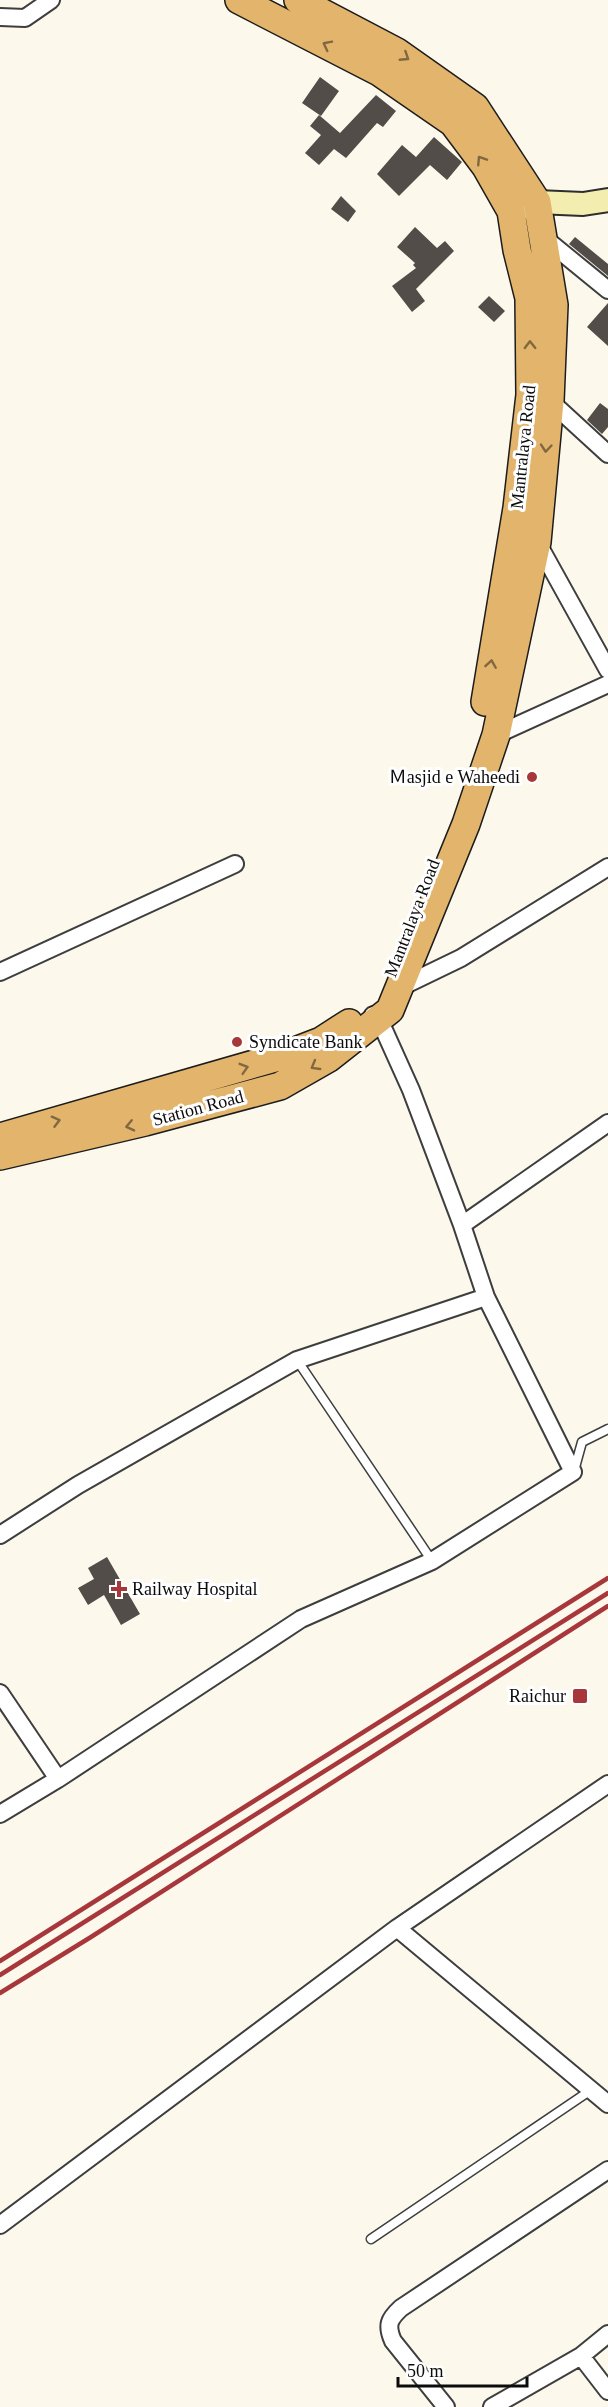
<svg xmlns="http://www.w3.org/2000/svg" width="608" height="2407" font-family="'Times New Roman','Noto Sans SC',serif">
<rect width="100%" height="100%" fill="#fcf9ec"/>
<path fill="#524d49" d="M320,77L339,91L321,116L302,103Z
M376,95L396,111L383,127L377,123L346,158L334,149L319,165L305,153L321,135L310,126L319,115L340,133Z
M434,137L462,162L447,180L430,165L399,196L377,174L402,145L416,157Z
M341,196L356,211L348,222L331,209Z
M415,227L437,248L445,241L454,251L416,289L425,301L412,312L392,286L416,268L413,265L415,263L397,247Z
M575,237L608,264V276L569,244Z
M489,296L505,311L494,322L478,307Z
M608,303V346L587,327Z
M600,403L608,409V427L602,434L587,420Z
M107,1557L140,1614L121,1625L104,1595L88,1605L78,1588L94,1579L88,1568Z"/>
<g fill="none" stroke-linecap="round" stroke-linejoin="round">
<defs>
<path id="service" d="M297,1360L432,1561
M574,1471L582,1442L608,1429
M371,2239L591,2090"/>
<path id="minor" d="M0,17L25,18L51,0
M543,237L608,290
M550,401L608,454
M537,542L608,670
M496,735L608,684
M0,972L235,864
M401,987L461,958L608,867
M462,1225L608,1123
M0,1535L78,1485L297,1360L486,1297
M0,1693L58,1779
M0,1814L58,1779L301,1619L432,1561L573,1472L486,1297L462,1225L411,1090L379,1019L373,1015
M397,1928L608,2104
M0,2225L397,1928L608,1784
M581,2356L608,2391
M446,2407L393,2341C386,2325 389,2319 401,2308L608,2170
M492,2407L581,2356L608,2334"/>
<path id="secondary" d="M521,208L537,202L583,204L608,200"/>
<path id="trunk" d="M239,0L379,72L453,123L486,167L511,211L517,250L529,298L530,395L517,508L485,702
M0,1137L282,1056L321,1041L349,1023
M0,1156L145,1122L280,1086L329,1058L390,1010L466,824L496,735L537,542L550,401L554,305L537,202L475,107L397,52L298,0"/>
</defs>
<use href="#service" stroke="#3e3e3e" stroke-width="11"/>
<use href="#minor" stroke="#3e3e3e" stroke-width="20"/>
<use href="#secondary" stroke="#2d2d2d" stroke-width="26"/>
<use href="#trunk" stroke="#1c1c1c" stroke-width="30"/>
<use href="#service" stroke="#fff" stroke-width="8"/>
<use href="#minor" stroke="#fff" stroke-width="16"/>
<use href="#secondary" stroke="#f4edb0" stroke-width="22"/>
<use href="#trunk" stroke="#e3b56c" stroke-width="27"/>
<path stroke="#a8373b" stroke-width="4.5" d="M0,1961L608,1578
M0,1975L608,1593
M0,1993L91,1937L608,1606"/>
</g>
<defs><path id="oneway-chevron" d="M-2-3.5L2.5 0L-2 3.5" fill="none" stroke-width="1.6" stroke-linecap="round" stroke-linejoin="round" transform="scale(1.5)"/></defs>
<g stroke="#826840">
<use href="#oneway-chevron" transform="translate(327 45) rotate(-153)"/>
<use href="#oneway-chevron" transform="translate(405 57) rotate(33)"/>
<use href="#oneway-chevron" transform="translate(481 160) rotate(-123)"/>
<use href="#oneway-chevron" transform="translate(530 345) rotate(-91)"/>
<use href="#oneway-chevron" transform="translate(546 448) rotate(95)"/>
<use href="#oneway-chevron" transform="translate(491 664) rotate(-81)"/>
<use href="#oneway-chevron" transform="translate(315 1066) rotate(150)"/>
<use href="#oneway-chevron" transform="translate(244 1068) rotate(-17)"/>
<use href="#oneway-chevron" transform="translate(56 1121) rotate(-15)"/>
<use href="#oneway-chevron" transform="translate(130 1126) rotate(167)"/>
</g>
<g fill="#a8373b" stroke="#fff" stroke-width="2">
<circle cx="532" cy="777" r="6"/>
<circle cx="237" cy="1042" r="6"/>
<path d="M116 1580h6v6h6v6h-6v6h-6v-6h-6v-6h6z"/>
<rect x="572" y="1688" width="16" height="16" rx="3"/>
</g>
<g text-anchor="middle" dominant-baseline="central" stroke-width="6" stroke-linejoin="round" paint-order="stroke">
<g font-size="18" fill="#0b0b0b" stroke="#fff">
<text transform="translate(523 447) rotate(-84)">Mantralaya Road</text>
<text transform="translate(412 918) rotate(-69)">Mantralaya Road</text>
<text transform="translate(198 1108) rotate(-15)">Station Road</text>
</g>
<g font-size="18" fill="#0b0b0b" stroke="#fff" text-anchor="end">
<text x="520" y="777">Ｍasjid e Waheedi</text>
<text x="249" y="1042" text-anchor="start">Syndicate Bank</text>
<text x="132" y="1589" text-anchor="start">Railway Hospital</text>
<text x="566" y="1696">Raichur</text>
</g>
</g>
<path d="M398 2377v9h129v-9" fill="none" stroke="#0b0b0b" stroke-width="3"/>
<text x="407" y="2377" font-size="18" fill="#0b0b0b" stroke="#ffffff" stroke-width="4.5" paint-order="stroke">50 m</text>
</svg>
